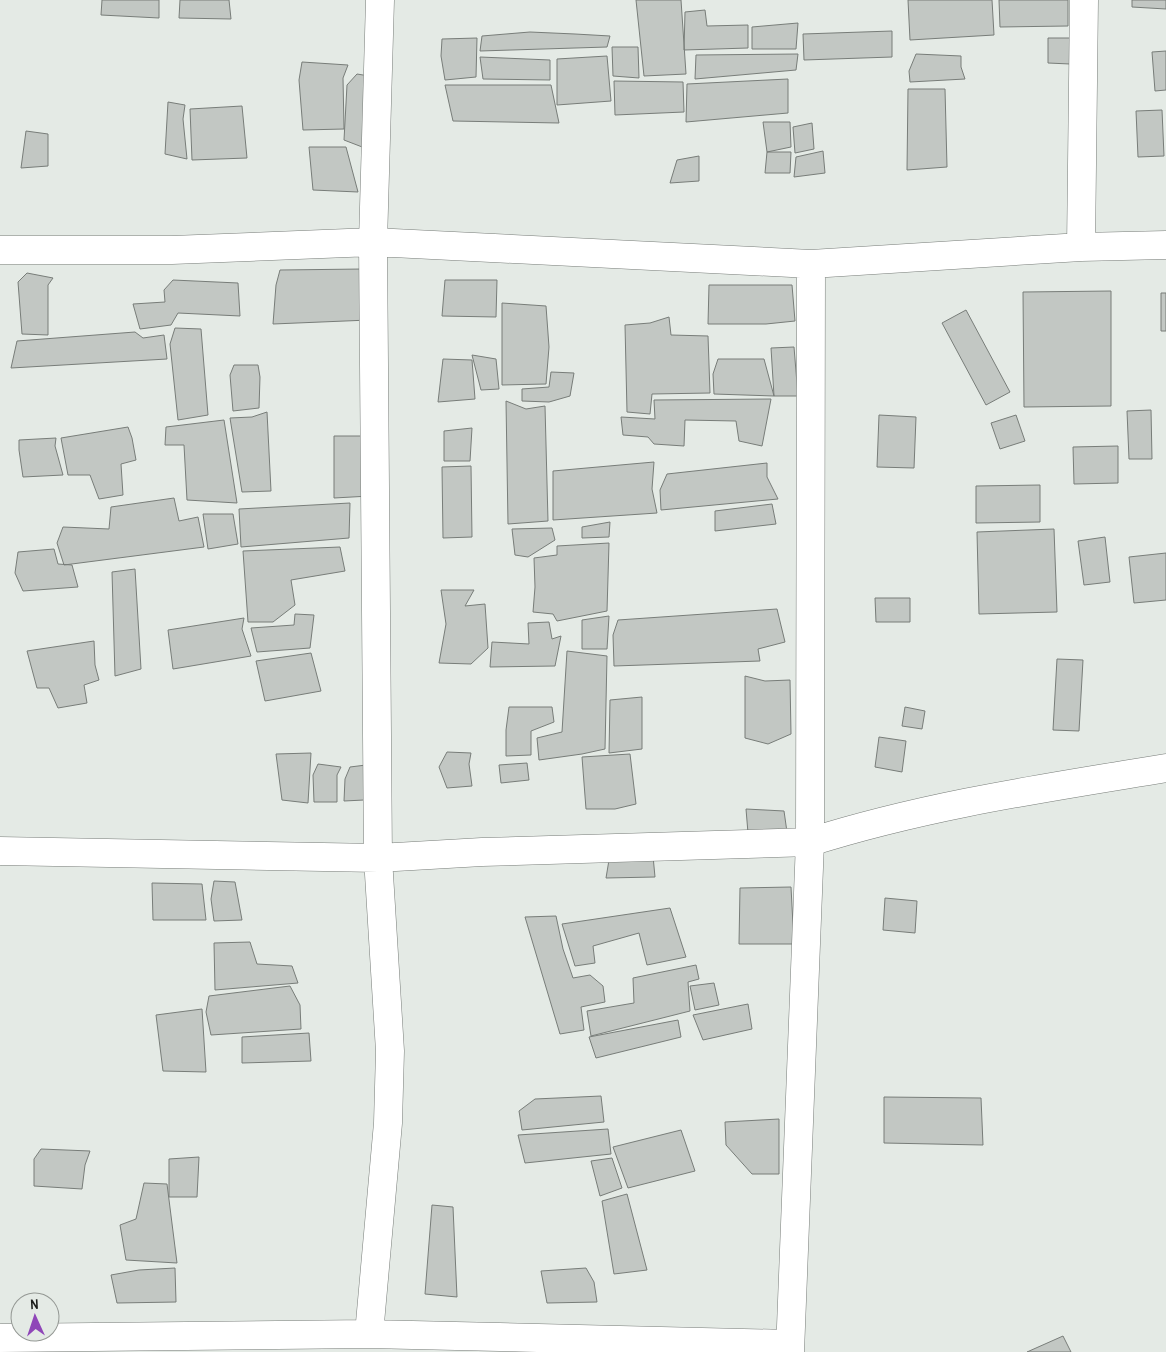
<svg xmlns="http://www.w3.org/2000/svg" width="1166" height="1352" font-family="'Archivo Narrow',sans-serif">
<rect width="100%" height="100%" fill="#e4eae5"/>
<path fill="#c2c7c3" stroke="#787d79" d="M102,0H159V18L101,15Z
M180,0H229L231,19L179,18Z
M636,0H681L686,74L644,76Z
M908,0H992L994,35L910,40Z
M999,0H1068V26L1000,27Z
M1132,0H1166V9L1132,7Z
M705,10L707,26L748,25V48L684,50L685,12Z
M798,23L796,49H752V27Z
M892,31V57L804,60L803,34Z
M530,32L575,34L610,36L607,47L480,51L482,36Z
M477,38L476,77L445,80L441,56L442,39Z
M1048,38H1070V64L1048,63Z
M612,47H638L639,78L613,76Z
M1166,51V90L1155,91L1152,52Z
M798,54L796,70L695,79L696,55Z
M916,54L961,56V67L965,79L910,82L909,71Z
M607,56L611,101L557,105V59Z
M480,57L550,60V80L483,79Z
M302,62L348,65L343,78L344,129L303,130L299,80Z
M357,74L375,77L370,150L344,140L347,85Z
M788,79V113L686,122L687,84Z
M614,81L683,82L684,112L615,115Z
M445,85H551L559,123L453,121Z
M908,89H945L947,167L907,170Z
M168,102L185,105L183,119L187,159L165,154Z
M242,106L247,158L192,160L190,109Z
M1162,110L1164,156L1138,157L1136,111Z
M763,122H790L791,147L767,152Z
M812,123L814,149L795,153L793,127Z
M26,131L48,134V166L21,168Z
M309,147H346L358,192L313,190Z
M823,151L825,173L794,177L796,157Z
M767,152H791L790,173H765Z
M699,156V181L670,183L677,160Z
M363,269L369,320L273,324L276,285L280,270Z
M27,273L53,278L48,285V335L22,334L18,282Z
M173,280L238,283L240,316L178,313L171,325L140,329L133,304L165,302L164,290Z
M445,280H497L496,317L442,316Z
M709,285H792L795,321L766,324H708Z
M1111,291V406L1024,407L1023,292Z
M1161,293H1166V331H1161Z
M502,303L546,306L549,347L546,384L502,385Z
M966,310L1010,392L986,405L942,323Z
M669,317L671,335L708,336L710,393L652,394L650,414L627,412L625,325L650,323Z
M175,328L201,329L208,415L178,420L170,344Z
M135,332L143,338L164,335L167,359L11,368L17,341Z
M794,347L798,396H774L771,348Z
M472,355L496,359L499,389L481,390Z
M443,359L472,360L475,399L438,402Z
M718,359H764L774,396L714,394L713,374Z
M234,365H258L260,377L259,408L233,411L230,375Z
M551,372L574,373L570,396L549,402L522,401V389L549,387Z
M771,399L762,446L739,441L736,421L685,420L684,446L654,444L648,437L623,435L621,417L655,419L654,400Z
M506,401L526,409L545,406L548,521L508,524Z
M1151,410L1152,459H1129L1127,411Z
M267,412L271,491L242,492L230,418L252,417Z
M879,415L916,417L914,468L877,467Z
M1016,415L1025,441L1000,449L991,423Z
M224,420L237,503L187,500L184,445H165L166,427Z
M128,427L132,438L136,460L121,464L123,495L99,499L90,475H68L61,438Z
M472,428L470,461H444V431Z
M334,436H369L370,496L334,498Z
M56,438L55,446L63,475L23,477L19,450V440Z
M1118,446V483L1074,484L1073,447Z
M654,462L652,489L657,513L553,520V471Z
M767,463V477L778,499L661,510L660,490L667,474Z
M471,466L472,537L443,538L442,467Z
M1040,485V522L976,523V486Z
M174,498L179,521L198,517L204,547L64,565L57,543L63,527L109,529L111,507Z
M350,503L349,538L241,547L239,509Z
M772,504L776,524L715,531V511Z
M203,514H233L238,544L208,549Z
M610,522L609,537L582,538V527Z
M552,528L555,540L528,557L515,555L512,529Z
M1054,529L1057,612L979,614L977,532Z
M1105,537L1110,582L1084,585L1078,541Z
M609,543L607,611L557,621L553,614L533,612L535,587L534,558L557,555V546Z
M340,547L345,571L291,580L295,605L273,622H248L243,551Z
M54,549L58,564L72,565L78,587L23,591L15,573L18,552Z
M1166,553V600L1134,603L1129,557Z
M135,569L141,669L115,676L112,572Z
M441,590H474L465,606L485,604L488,648L471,664L439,663L446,624Z
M875,598H910V622H876Z
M777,609L785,642L758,649L760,661L614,666L613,635L618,620Z
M295,614L314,615L310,648L257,652L251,628L294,625Z
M609,616L607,649H582V620Z
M244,618L242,629L251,656L173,669L168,630Z
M549,622L552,639L561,636L555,666L490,667L492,642L529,644L528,623Z
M94,641L95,665L99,680L84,685L87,703L58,708L49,688H37L27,651Z
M567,651L607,656L605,749L582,754L539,760L537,738L562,732Z
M311,653L321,691L265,701L256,661Z
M1057,659L1083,660L1079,731L1053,730Z
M745,676L765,681L790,680L791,734L768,744L745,738Z
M642,697V749L609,753L610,700Z
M509,707H552L554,722L531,731V755L506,756V730Z
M905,707L925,711L922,729L902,726Z
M879,737L906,741L902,772L875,767Z
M447,752L471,753L469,764L472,786L447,788L439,767Z
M311,753L308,803L282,800L276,754Z
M630,754L636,804L615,809H586L582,757Z
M527,763L529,780L501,783L499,765Z
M318,764L341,767L337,775V802H314L313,775Z
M366,765L364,800L344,801L345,779L350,767Z
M746,809L784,811L787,832L748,833Z
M653,856L655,877L606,878L609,860Z
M214,881L235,882L242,920L214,921L211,899Z
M152,883L202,884L206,920H153Z
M791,887L794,944H739L740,888Z
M885,898L917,901L915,933L883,930Z
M670,908L686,957L647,965L639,933L593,946L595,963L575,966L562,924Z
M556,916L563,949L573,978L590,975L603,986L605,1002L581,1007L584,1030L560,1034L525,917Z
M250,942L257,964L292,966L298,983L215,990L214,943Z
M696,965L699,979L688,982L690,1011L591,1036L587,1011L634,1003L633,978Z
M714,983L719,1005L695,1010L690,986Z
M290,986L300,1005L301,1029L211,1035L206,1012L209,996Z
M748,1004L752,1029L703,1040L693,1015Z
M202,1009L206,1072L163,1071L156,1015Z
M678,1020L681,1037L596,1058L589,1037Z
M309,1033L311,1061L242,1063V1037Z
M601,1096L604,1122L522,1130L519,1111L535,1099Z
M884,1097L981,1098L983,1145L884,1143Z
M779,1119V1174H752L726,1145L725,1122Z
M608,1129L611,1154L525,1163L518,1135Z
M681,1130L695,1171L628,1188L613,1147Z
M41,1149L90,1151L85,1165L82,1189L34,1186V1159Z
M199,1157L197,1197H169V1159Z
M612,1158L622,1188L600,1196L591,1161Z
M144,1183L167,1184L177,1263L126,1260L120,1225L136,1219Z
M627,1194L647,1270L614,1274L602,1201Z
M432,1205L453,1207L457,1297L425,1294Z
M175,1268L176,1302L117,1303L111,1275L139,1270Z
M586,1268L594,1282L597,1302L547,1303L541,1271Z
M1063,1336L1071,1352H1027Z"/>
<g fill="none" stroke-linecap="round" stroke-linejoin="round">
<defs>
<path id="street" d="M1081,247L1084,0
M0,250H172L373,242L811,264L1081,247L1166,245
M0,851L378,858L482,852L810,842C927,805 1045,788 1166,768
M369,1334L790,1344
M0,1338L369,1334L388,1123L390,1051L378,858L373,242L380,0
M790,1352L810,842L811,264"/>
</defs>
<use href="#street" stroke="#787d79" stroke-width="29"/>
<use href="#street" stroke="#fff" stroke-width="28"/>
</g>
<g transform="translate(35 1317) rotate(357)"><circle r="24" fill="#e4eae5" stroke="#949894"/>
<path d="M0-4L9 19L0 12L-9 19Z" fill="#8f46b8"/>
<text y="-8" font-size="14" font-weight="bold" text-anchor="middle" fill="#1b1d1b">N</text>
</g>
</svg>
